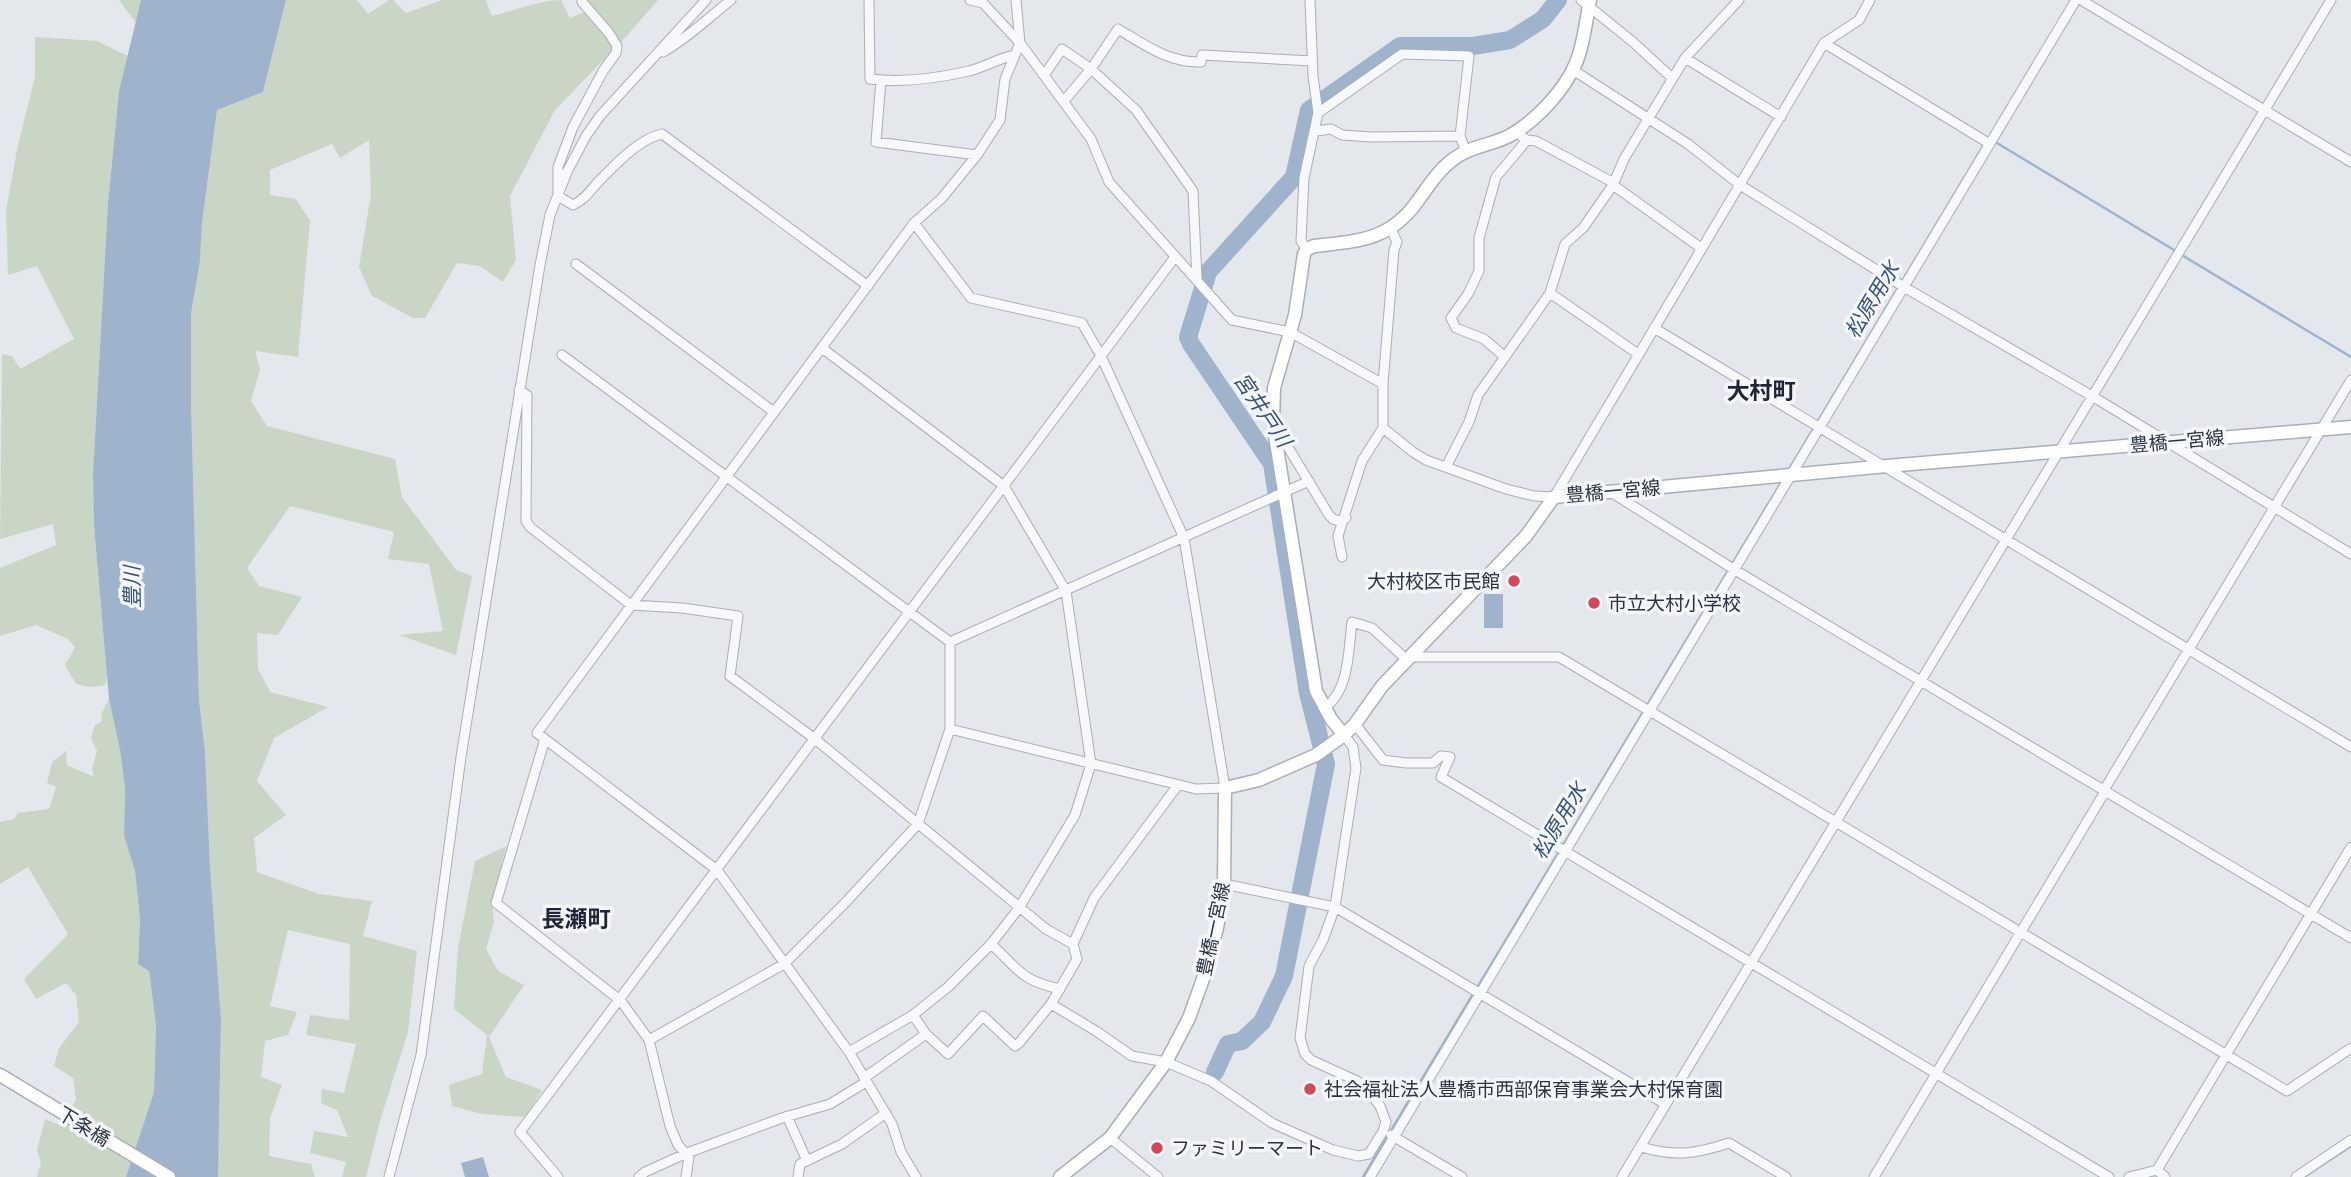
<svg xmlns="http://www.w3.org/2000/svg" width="2351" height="1177" font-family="'Archivo Narrow','Noto Sans JP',sans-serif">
<rect width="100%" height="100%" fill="#e4e7ec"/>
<path fill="#c9d6c5" d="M119,0H141L136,23Z
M286,0H357L368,14L389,0H393L406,13L442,0H486L492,16C513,11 542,0 561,0L570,18L587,11L585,0H658L625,38L555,110L510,196L516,260L503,282L480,266L457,263L425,318H413L372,296L359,267L371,194L369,140L340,158L332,144L270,170V195L296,199L310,221L298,357L255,351L260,369L251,401L267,426L395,459L402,497L456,570L472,576L456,655L399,635L443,631L429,564L388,559L394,532L290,506L247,568L259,586L302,597L278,635L257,633L258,669L270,692L328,707L274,738L257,781L286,815L254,838L257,872L319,894L372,901L363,936L417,951L408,1032L380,1121L366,1177H342L346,1162L310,1153L314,1131L348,1137L337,1110L321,1103L322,1089L344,1093L356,1044L306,1035L310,1015L349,1020L350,944L288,930L270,1006L297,1012L288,1035L265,1041L261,1077L282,1085L270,1118L269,1156L311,1164L315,1177H218L221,1020L210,867L205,751L199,700L191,403V314L200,261L202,223L217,109L263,92Z
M35,37L97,41L128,56L119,91L108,203L93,474L94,526L107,675L105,685L90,687L76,684L65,665L75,647L68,639L36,625L0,636V568L56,545L53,524L0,539L2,354L12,356L20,369L74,339L37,266L8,275L6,210L18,145L35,77Z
M109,699L120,750L125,788L124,836L135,871L140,920L138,963L149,971L156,1025L154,1092L126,1177H37L41,1163L37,1150L45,1119L60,1125L76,1100L73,1078L54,1066L59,1048L79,1022L76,995L66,983L36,999L24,979L68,934L28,867L0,884V822L14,819L18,813L49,809L56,787L47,783L52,762L66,751L67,765L94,777L92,769L97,751L91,738L95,725L102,721L101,714Z
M506,846L492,905L494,922L486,949L498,971L524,985L489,1037L506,1077L542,1090L526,1117L481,1114L452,1106L449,1085L482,1074L487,1035L454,1009L458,948L475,861Z"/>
<path fill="#9fb4cc" d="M141,0H286L263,92L217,110L202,223L200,261L191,314V403L199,700L205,751L210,867L221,1020L218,1177H126L154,1092L156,1025L149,971L138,964L140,920L135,871L124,836L125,788L120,750L109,699L94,526L93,474L108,203L119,91Z
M1484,594H1503V628H1484Z
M483,1157L489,1177H465L461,1163Z"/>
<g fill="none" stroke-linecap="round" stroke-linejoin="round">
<path stroke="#9fb4cc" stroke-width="2.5" d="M1997,143L2174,250
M2180,254L2351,357
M1788,471L1984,145
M1477,988L1782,481
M1363,1177L1473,994
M2304,1177L2351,1146"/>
<path stroke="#9fb4cc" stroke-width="18" d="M1215,1072L1228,1044L1242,1041L1262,1022L1284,976L1326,764L1308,693L1272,464L1191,344L1188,337L1208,272L1294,177L1309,110L1400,46H1473L1510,40L1543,19L1558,0"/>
<defs>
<path id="street" d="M869,0L870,79C901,83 938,78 969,71C985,67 999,58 1015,55
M970,0L983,3L1020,43L1091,139L1109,182L1232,320L1290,332L1383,384
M1581,0L1633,42L1672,78
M2081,0L2351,162
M582,2L609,33L617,46L616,53L603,71L573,127L558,167V196L573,205C586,199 591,189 601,179C617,163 639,139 662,134L868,286
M1824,43L1990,144
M663,52C688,38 708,18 731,0
M1685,58L1781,117
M1573,70L1688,144L1740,185L1904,287L2092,396L2351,554
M1045,74L1062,49L1091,69L1136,110L1193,191L1197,280
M881,80L876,142L977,155L1000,120L1005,79L1020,43L1016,0
M1064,101L1091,69L1118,29C1145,45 1169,63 1201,62L1202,55L1312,61
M1318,113L1402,54L1469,56L1460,136L1466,152
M1316,131L1331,129L1342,135L1371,137L1460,136
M1515,132L1527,140L1536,141L1614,183
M1613,185L1701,248
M914,223L971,298L1082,323L1101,356L1184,538L1225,788L1196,789L950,729
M1307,249L1301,241L1304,178L1318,113L1313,76L1310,0
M576,264L774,412
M1550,293L1638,354
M1654,328L2351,747
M822,348L1004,486L1066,591L1091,764L1075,815L1019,908L991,944L948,987L913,1015L849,1052
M562,355L950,642V729L918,824L845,903L784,964L649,1040
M1505,357L1484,339L1456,328L1451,318L1468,294L1479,271V238L1496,177L1527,140
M519,390L527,395L526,521L530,527L631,605L682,608L738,616L730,676L815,739L1046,929L1073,944
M1383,428L1413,452L1426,460L1506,489L1534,496L1554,497L1824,43L1859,20L1870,0
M1277,429L1329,515L1333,519L1339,521L1346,518
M1446,467L1469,422L1478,395L1550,293L1565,244L1583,228L1613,185L1624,159L1685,58L1739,0
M1609,491L1735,570L2351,938
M1342,557L1338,536L1362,461L1383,428V384L1394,250L1397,242L1391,229
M950,642L1309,481
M1409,657H1559L2287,1091L2351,1048
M1325,708C1350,689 1348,651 1352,622L1372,628L1407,660
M1355,724L1383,760L1406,763H1433L1441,756L1450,757L1441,777L2109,1177
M545,739L496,903L621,1001L649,1040L670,1126L678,1145L689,1157L686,1177
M2104,790L2351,380
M1224,884L1335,907L1665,1104
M991,944C1019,969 1019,980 1060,989
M1051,1004L1096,1031L1132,1056L1166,1062L1211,1081L1272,1123L1333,1150L1358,1156L1369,1154L1383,1131L1386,1122L1380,1106L1367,1089L1357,1081L1311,1060L1305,1054L1300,1038L1309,966L1323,940L1335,907L1356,768L1353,747L1344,735
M913,1015L926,1034L948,1054L983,1016L1015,1046L1019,1043L1051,1004L1077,959L1073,944L1094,898L1178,785
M864,1078L926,1034
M787,1116L807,1161
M1391,1135L1462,1177
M1110,1138L1158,1177
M1641,1147C1676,1157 1695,1154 1729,1143L1786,1177
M2157,1170L2351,847
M389,1177L421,1055L461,757L540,265L550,215L567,172L586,136L600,116L706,0
M558,1177L520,1132L1175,257
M639,1177L645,1172L687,1153L782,1118L830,1104L866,1082
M798,1177L800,1164L842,1144L886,1113
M916,1177L901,1152L892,1124L849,1052L717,870L537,733L914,223L942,198L977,155
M1370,1177L2076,0
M1622,1177L2331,0
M1874,1177L2106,790
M2129,1177L2157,1170L2165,1177
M2296,1177L2351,1140"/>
<path id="secondary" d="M1344,735L1331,719L1316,691L1273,423L1274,388L1295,315L1304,254L1307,249L1314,246C1357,241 1389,241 1417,202C1428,187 1439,169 1455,158C1471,146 1492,145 1509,136C1536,121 1564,91 1576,63C1584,44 1586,20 1590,0
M0,1075L169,1177
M1060,1177L1110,1138L1166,1062L1189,1018L1203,979L1217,928L1224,884L1225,788L1259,780L1316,755L1344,735L1355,724L1382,686L1526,536L1554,497L1887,466L2351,427"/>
</defs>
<use href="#street" stroke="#a9aeb7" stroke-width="11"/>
<use href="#secondary" stroke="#a9aeb7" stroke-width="15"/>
<use href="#street" stroke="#f7f8fa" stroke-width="9"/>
<use href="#secondary" stroke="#fff" stroke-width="12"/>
</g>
<g fill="#d1495b" stroke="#f4f6f9" stroke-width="2.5">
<circle cx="1514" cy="581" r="7"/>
<circle cx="1594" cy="603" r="7"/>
<circle cx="1310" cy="1089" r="7"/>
<circle cx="1157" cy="1148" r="7"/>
</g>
<g text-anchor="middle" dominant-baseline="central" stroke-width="7" stroke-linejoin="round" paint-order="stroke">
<g font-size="19" fill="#2b3445" stroke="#f4f6f9">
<text transform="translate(2177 441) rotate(-5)">豊橋一宮線</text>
<text transform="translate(1613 491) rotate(-5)">豊橋一宮線</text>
<text transform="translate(1213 929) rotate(-78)">豊橋一宮線</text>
<text transform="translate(84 1126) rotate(31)">下条橋</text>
</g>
<g font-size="19" fill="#2b3445" stroke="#f4f6f9" text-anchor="start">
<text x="1500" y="581" text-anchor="end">大村校区市民館</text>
<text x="1608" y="603">市立大村小学校</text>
<text x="1324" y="1089">社会福祉法人豊橋市西部保育事業会大村保育園</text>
<text x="1171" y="1148">ファミリーマート</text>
</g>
<g font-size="21" font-style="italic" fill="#34527a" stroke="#f4f6f9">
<text transform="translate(1872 300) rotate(-59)">松原用水</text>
<text transform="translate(1263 410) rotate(56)">宮井戸川</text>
<text transform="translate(132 587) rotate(-91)">豊川</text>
<text transform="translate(1559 821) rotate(-59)">松原用水</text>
</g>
<g font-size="23" font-weight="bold" fill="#1d2536" stroke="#f4f6f9">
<text x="1761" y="390">大村町</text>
<text x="576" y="918">長瀬町</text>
</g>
</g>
</svg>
